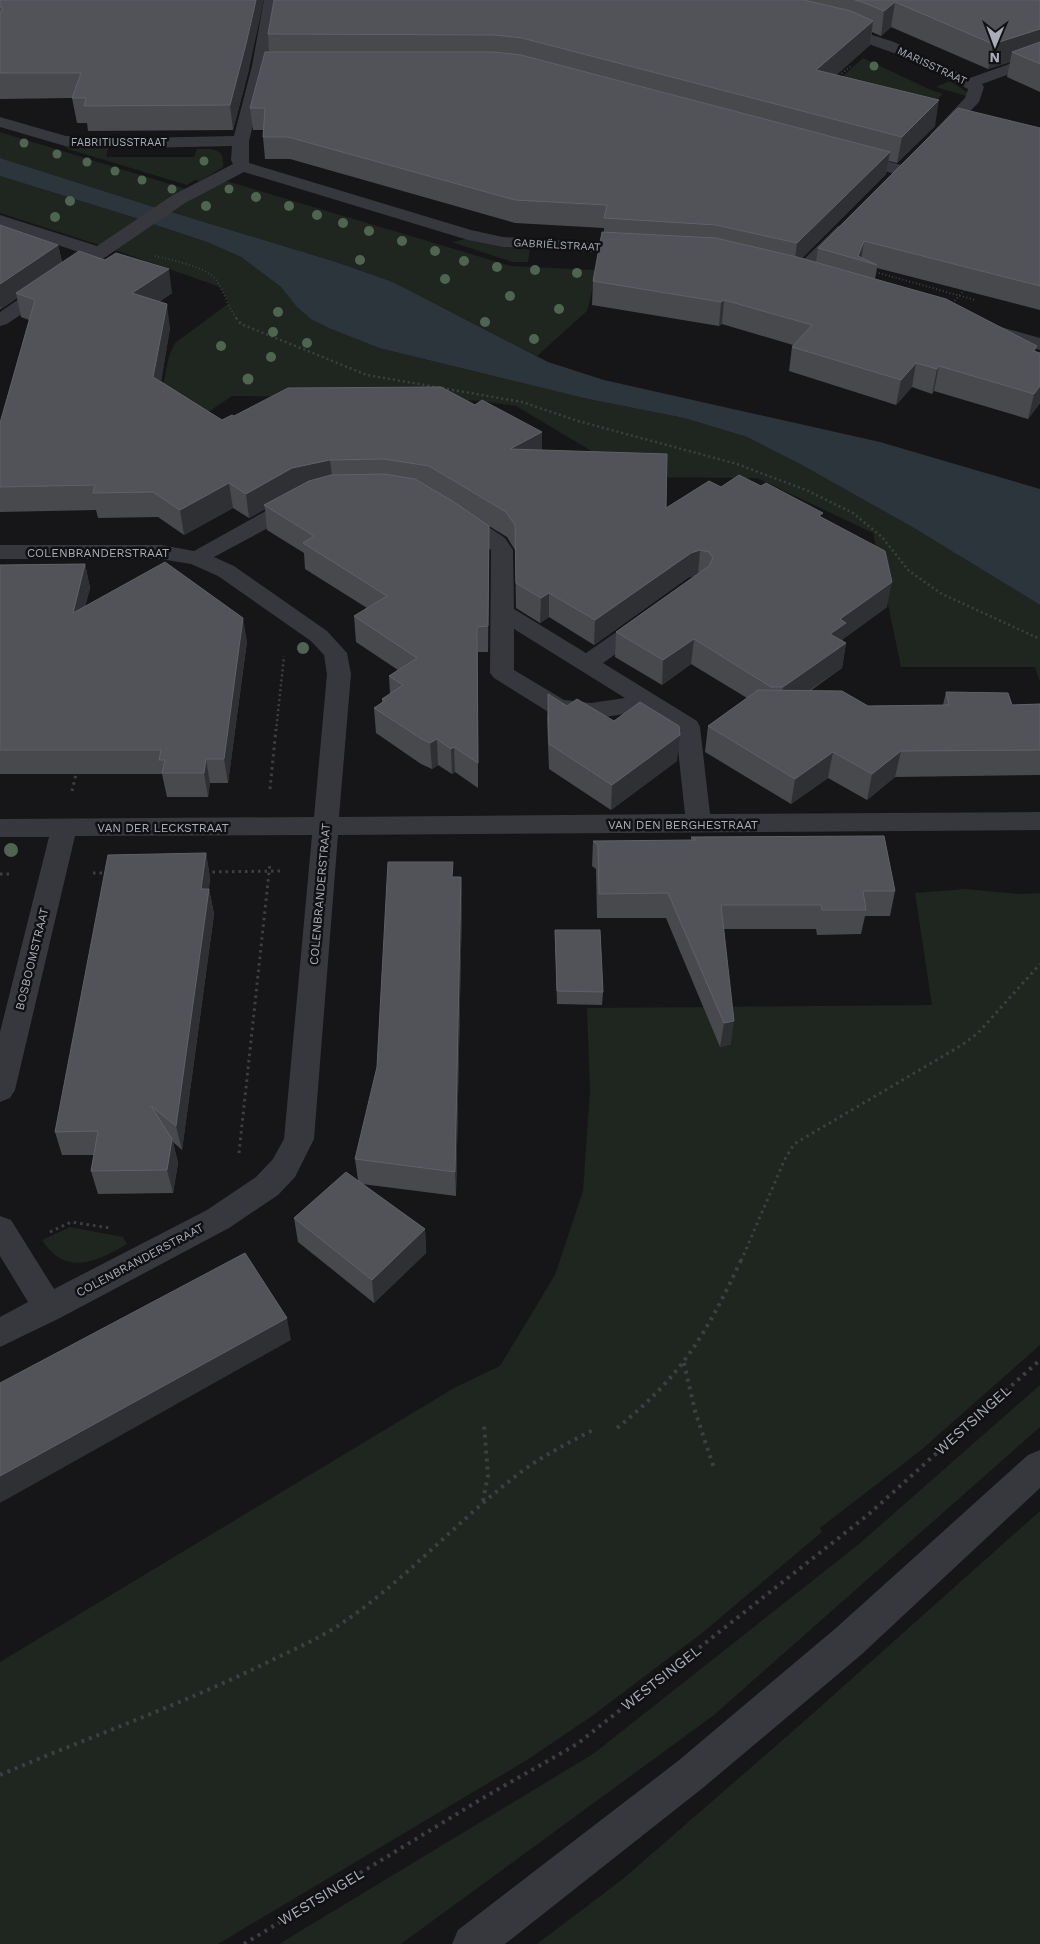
<svg xmlns="http://www.w3.org/2000/svg" width="1040" height="1944" font-family="'Work Sans',sans-serif">
<rect width="100%" height="100%" fill="#161618"/>
<path fill="#1e261f" d="M863,58L931,90L943,94L916,120L826,91Z
M950,81L967,92L966,96L936,87Z
M0,132L186,189L157,208L0,158Z
M64,146H109L106,157H194L197,149C213,149 225,147 223,167L200,181L195,180L187,185L68,149Z
M0,176L139,219L99,245L0,213Z
M220,179L511,266L597,270L587,311L537,356L393,282L336,262L168,211Z
M150,223L207,242L241,257L281,287L296,306L356,339L379,348L588,399L684,418L747,437L800,464L914,528L1040,605V682L1035,667H901L873,533L757,478L623,477L608,461L516,406L481,401L407,397L232,396L149,452L169,356L175,343L229,303L220,287L112,249Z
M465,239L509,248L530,249L528,262H512L452,242Z
M966,889L1019,894L1040,893V1345L920,1451L820,1528L822,1532L702,1633L592,1716L527,1760L218,1944H0V1662L454,1388L500,1366L555,1275L583,1191L590,1091L587,1008L932,1005L915,893Z
M70,1227L123,1237L127,1244C97,1262 65,1277 42,1240Z
M1040,1385V1427L714,1715L401,1944H279L593,1754L859,1544Z
M1040,1511V1944H537L624,1878L801,1724Z"/>
<path fill="#2c353c" d="M0,158L157,208L139,219L0,176Z
M168,211L336,262L393,282L548,362L604,380L880,442L1040,489V605L914,528L800,464L747,437L684,418L588,399L379,348L329,328L311,319L296,306L281,287L241,257L207,242L150,223Z"/>
<g fill="none" stroke-linecap="round" stroke-linejoin="round">
<path stroke="#3d3f44" stroke-width="2" stroke-dasharray="1 2.5" stroke-linecap="butt" d="M836,78L851,66
M155,256C171,260 208,267 217,281C225,294 228,307 237,319
M872,271L975,300
M950,306L966,288"/>
<path stroke="#3d3f44" stroke-width="2.5" stroke-dasharray="2 3" stroke-linecap="butt" d="M236,318L241,324L367,375L522,402L578,421L737,464L806,490L853,513L882,537L909,571L942,594L1040,639
M276,731L284,656"/>
<path stroke="#3d3f44" stroke-width="3" stroke-dasharray="2.5 4" stroke-linecap="butt" d="M270,789L276,729
M72,791L77,770
M206,872L282,871
M93,873H107
M0,874H12
M239,1153L270,863
M50,1232L71,1222L110,1228
M741,1261L785,1159L794,1144L962,1045L978,1033L1040,964"/>
<path stroke="#3d3f44" stroke-width="4" stroke-dasharray="3 5" stroke-linecap="butt" d="M684,1363L695,1411L714,1468
M617,1428C681,1377 707,1333 741,1260
M483,1501L488,1475L484,1425
M0,1775C89,1737 181,1705 268,1662C290,1651 312,1642 333,1629C402,1585 456,1521 521,1472C544,1455 568,1443 593,1430
M244,1944L483,1798L577,1744L869,1514L1040,1360"/>
<path fill="#37383d" fill-rule="evenodd" d="M264,0H278L268,66L249,141V163L471,230L503,237L637,245L643,246L646,250L643,254L637,255L503,247L468,240L244,172L185,203L7,324L0,326V312L85,254L0,226V215L97,246L173,195L233,164L231,160L232,146L140,148L65,146L0,127V117L66,136L140,138L234,136L252,66Z
M835,23L894,42L970,78L1040,53V63L982,84L984,87L979,102L944,138L938,140L930,135L965,98L968,89L902,56L830,30L828,27L830,24Z
M852,152L909,167L911,171L909,175L903,176L846,161L844,157L846,153Z
M844,225L850,226L853,230L850,234L805,278H793L790,274L793,270L838,226Z
M990,324L1040,338V350L983,334L981,330L983,326Z
M299,496L307,497L310,502L307,507L214,557L234,566L327,631L347,653L351,674L339,817L685,814L676,731L645,711L591,719L558,715L550,713L494,678L490,673L491,550L449,521L446,516L449,511L457,510L465,511L505,538L513,550L514,609L586,653L638,617L646,615L654,617L657,622L654,627L603,663L697,721L700,727L710,814L1040,812V830L338,835L314,1139L295,1177L278,1195L229,1228L60,1318L0,1347V1317L28,1302L0,1256V1216L11,1220L54,1289L207,1210L256,1177L273,1159L284,1139L312,835L75,836L15,1090L10,1098L0,1102V1032L49,837H0V819L314,817L327,674L324,655L311,641L218,576L191,564L161,559H0V545H161L194,551L291,497ZM514,629L625,698L591,703L564,700L514,670Z
M1040,1450V1488L862,1654L704,1787L505,1944H452L458,1930L678,1761L836,1628L1028,1455Z"/>
</g>
<g fill="#506452">
<circle cx="874" cy="66" r="4.5"/>
<circle cx="24" cy="143" r="4.5"/>
<circle cx="57" cy="154" r="4.5"/>
<circle cx="204" cy="161" r="4.5"/>
<circle cx="87" cy="162" r="4.5"/>
<circle cx="115" cy="171" r="4.5"/>
<circle cx="142" cy="180" r="4.5"/>
<circle cx="172" cy="189" r="4.5"/>
<circle cx="229" cy="189" r="4.5"/>
<circle cx="256" cy="197" r="5"/>
<circle cx="70" cy="201" r="5"/>
<circle cx="206" cy="206" r="5"/>
<circle cx="289" cy="206" r="5"/>
<circle cx="317" cy="215" r="5"/>
<circle cx="55" cy="217" r="5"/>
<circle cx="343" cy="223" r="5"/>
<circle cx="369" cy="231" r="5"/>
<circle cx="402" cy="241" r="5"/>
<circle cx="435" cy="251" r="5"/>
<circle cx="360" cy="260" r="5"/>
<circle cx="464" cy="261" r="5"/>
<circle cx="497" cy="267" r="5"/>
<circle cx="535" cy="270" r="5"/>
<circle cx="577" cy="273" r="5"/>
<circle cx="445" cy="279" r="5"/>
<circle cx="510" cy="296" r="5"/>
<circle cx="559" cy="309" r="5"/>
<circle cx="278" cy="312" r="5"/>
<circle cx="485" cy="322" r="5"/>
<circle cx="273" cy="332" r="5"/>
<circle cx="534" cy="339" r="5"/>
<circle cx="307" cy="343" r="5"/>
<circle cx="221" cy="346" r="5"/>
<circle cx="271" cy="357" r="5"/>
<circle cx="248" cy="379" r="5.5"/>
<circle cx="303" cy="648" r="6"/>
<circle cx="11" cy="850" r="7"/>
</g>
<path fill="#47494d" d="M0,0L249,69L233,130L88,131L87,123H77L72,98L0,99Z
M274,0H1040V92L1007,77L1010,62L988,69L891,27L881,36L872,32L870,45L836,75L935,126L897,163L888,161L886,174L802,258L816,262L818,248L1040,128V310L877,268L875,279L1037,346L1035,351L1040,353V403L1028,419L934,391L932,394L912,387L896,405L789,371L792,347L793,345L722,324L719,326L592,305L593,281L604,232V228L515,223L290,159H265L263,137V130H253L250,108L269,52L268,34Z
M0,225L58,245L62,262L172,293L159,302L170,328L161,381L222,420L234,416L475,405L542,432V450L666,508L721,487L822,518L887,607L843,639V642L846,643L842,668L810,691L868,706L943,705L946,692L1012,705L1040,704V775L895,777L867,800L828,778L791,804L705,752L708,726L747,698L691,664L662,685L615,657L616,632L695,576L689,577L594,645L549,617L540,623L516,608L515,550L507,537L489,526L488,652H478V788L455,772L452,774L438,765L432,769L421,764L376,733L374,708L382,702V699L390,694L389,676L398,670L356,642L354,616L367,608L305,569L304,553L267,530L265,509L249,518L233,508L184,535L158,517L98,518L96,510L0,512V423L29,320L21,317L17,298L1,309H0Z
M85,564L90,588L85,606L247,641L228,783H210L208,797H167L162,774H0V565Z
M548,694L567,706L677,761L611,810L549,769L547,719Z
M691,837L895,891L890,916H865L861,934L817,935L816,929H724L731,1044L720,1047L666,918H597L596,869L592,866L593,841H691Z
M206,853L210,878L209,889L214,914L182,1150L173,1142L178,1163L173,1193L98,1194L91,1171L94,1155H62L55,1132Z
M453,877H461L462,902L456,1196L362,1184L425,1229L426,1253L374,1303L298,1242L294,1218L358,1180L355,1159Z
M555,930L603,992L602,1005L557,1004Z"/>
<path fill="#2f3033" d="M256,0H264L249,69L233,130L230,105Z
M895,2L891,27L881,36L884,11Z
M873,21L870,45L813,96L816,70Z
M1040,29V52H1012L1010,62L988,69L993,44Z
M939,100L935,126L897,163L902,137Z
M890,152L886,174L794,266L797,243Z
M864,241L861,261L858,256Z
M58,245L63,267L16,293L17,298L1,309L0,306V284Z
M169,269L172,293L137,317L132,293Z
M724,300L722,324L719,326L721,302Z
M167,304L170,328L158,401L153,377Z
M916,363L912,387L896,405L901,380Z
M939,366L934,391L932,394L937,369Z
M1040,386V403L1028,419L1034,394Z
M542,432V457L510,449Z
M330,460L333,484L264,505L265,509L249,518L246,494L292,468Z
M229,483L233,508L184,535L180,510Z
M489,526V551L488,652V626Z
M700,550L698,575L689,577L594,645L595,620L691,553Z
M85,564L90,588L78,636L73,613Z
M892,582L887,607L843,639L842,646L846,643L842,668L779,711L783,687L830,634L840,619Z
M549,593V617L540,623L541,598Z
M243,618L247,641L228,783L224,759Z
M477,627L478,652V788V763Z
M694,639L691,664L662,685L663,660Z
M680,735L677,761L611,810L612,785Z
M437,739L438,765L432,769L430,743Z
M454,747L455,772L452,774L451,749Z
M901,751L895,777L867,800L872,774Z
M833,752L828,778L791,804L795,779Z
M206,759L210,783L208,797L204,773Z
M206,853L210,878L206,914L201,889Z
M461,877L462,902L456,1196L455,1172Z
M209,889L214,914L182,1150L176,1126Z
M734,1021L731,1044L720,1047L724,1023Z
M172,1139L178,1163L173,1193L167,1170Z
M425,1229L426,1253L374,1303L372,1280Z
M287,1318L291,1340L0,1503V1476Z"/>
<path fill="#525359" stroke="#5f6168" d="M0,0H256L246,44L230,105L84,106L86,98H72L81,73H0V14L3,7H0Z
M274,0H804L851,11L873,21L816,70L939,100L902,137L522,38L495,35L268,34Z
M855,0H1040V29L993,44L895,2L884,11L862,2Z
M1040,42V64L1012,52Z
M265,52H495L521,55L890,152L797,243L716,225L604,218L607,205L515,200L288,137H263L265,108H250Z
M958,108L1040,128V286L864,241L858,256L877,265L818,248Z
M0,225L58,245L0,284Z
M602,232L716,238L797,257L946,299L1037,346L1033,351L1040,353V386L1034,394L939,366L937,369L916,363L901,380L792,347L812,325L724,300L721,302L593,281Z
M79,251L105,260L116,253L169,269L132,293L167,304L153,377L222,420L232,415L234,416L288,388L441,387L475,405L482,400L542,432L510,449L667,454L666,508L709,481L721,487L739,475L761,486L766,483L823,513L819,516L885,551L892,582L840,619L846,623L830,634L846,643L783,687H771L694,639L663,660L616,632L709,566L713,558L709,552L700,550L691,553L595,620L549,593L541,598L516,583L515,525L506,512L429,466L384,459L330,460L292,468L246,494L229,483L180,510L153,492L93,493L95,485L0,487V423L35,300L16,293Z
M384,474L415,479L454,502L489,526L488,626L477,627L478,763L454,747L451,749L437,739L430,743L420,738L374,708L385,701L382,699L403,685L389,676L417,658L354,616L387,596L303,543L314,536L264,505L309,481L331,475Z
M165,562L243,618L224,759H206L204,773H162L165,760H159L161,750H0V565L85,564L73,613Z
M758,690L842,691L868,706L949,705L946,692L1008,693L1012,705L1040,704V750L901,751L872,774L833,752L795,779L708,726Z
M548,694L567,706L577,699L614,721L640,702L679,726L680,735L612,785L549,744Z
M884,836L895,891H863L866,910H822L821,905H721L734,1021L724,1023L668,893L599,894L598,845L593,841L696,840L691,837Z
M206,853L201,889H209L176,1126L151,1106L172,1139L167,1170L91,1171L98,1131L55,1132L108,855Z
M388,862H453L452,877H461L455,1172L355,1159L377,1067Z
M555,930H600L603,992L557,991Z
M346,1172L425,1229L372,1280L294,1218Z
M245,1253L287,1318L0,1476V1383Z"/>
<g text-anchor="middle" dominant-baseline="central" stroke-width="5" stroke-linejoin="round" paint-order="stroke">
<g font-size="11" fill="#a8adb8" stroke="#111113">
<text transform="translate(932 66) rotate(25)">MARISSTRAAT</text>
<text x="119" y="142">FABRITIUSSTRAAT</text>
<text transform="translate(557 245) rotate(3)">GABRIËLSTRAAT</text>
</g>
<g font-size="12" fill="#a8adb8" stroke="#111113">
<text x="98" y="553">COLENBRANDERSTRAAT</text>
<text x="683" y="825">VAN DEN BERGHESTRAAT</text>
<text x="163" y="828">VAN DER LECKSTRAAT</text>
<text transform="translate(320 894) rotate(-85)">COLENBRANDERSTRAAT</text>
<text transform="translate(32 959) rotate(-76)">BOSBOOMSTRAAT</text>
<text transform="translate(140 1260) rotate(-28)">COLENBRANDERSTRAAT</text>
</g>
<g font-size="15" fill="#a8adb8" stroke="#111113">
<text transform="translate(973 1420) rotate(-42)">WESTSINGEL</text>
<text transform="translate(661 1678) rotate(-38)">WESTSINGEL</text>
<text transform="translate(321 1897) rotate(-31)">WESTSINGEL</text>
</g>
</g>
<g transform="translate(995 45) rotate(181)" stroke="#111113" stroke-width="4" paint-order="stroke">
<path d="M0-4L9 19L0 12L-9 19Z" fill="#a8adb8"/>
<text y="-8" font-size="14" font-weight="bold" text-anchor="middle" fill="#a8adb8">N</text>
</g>
</svg>
